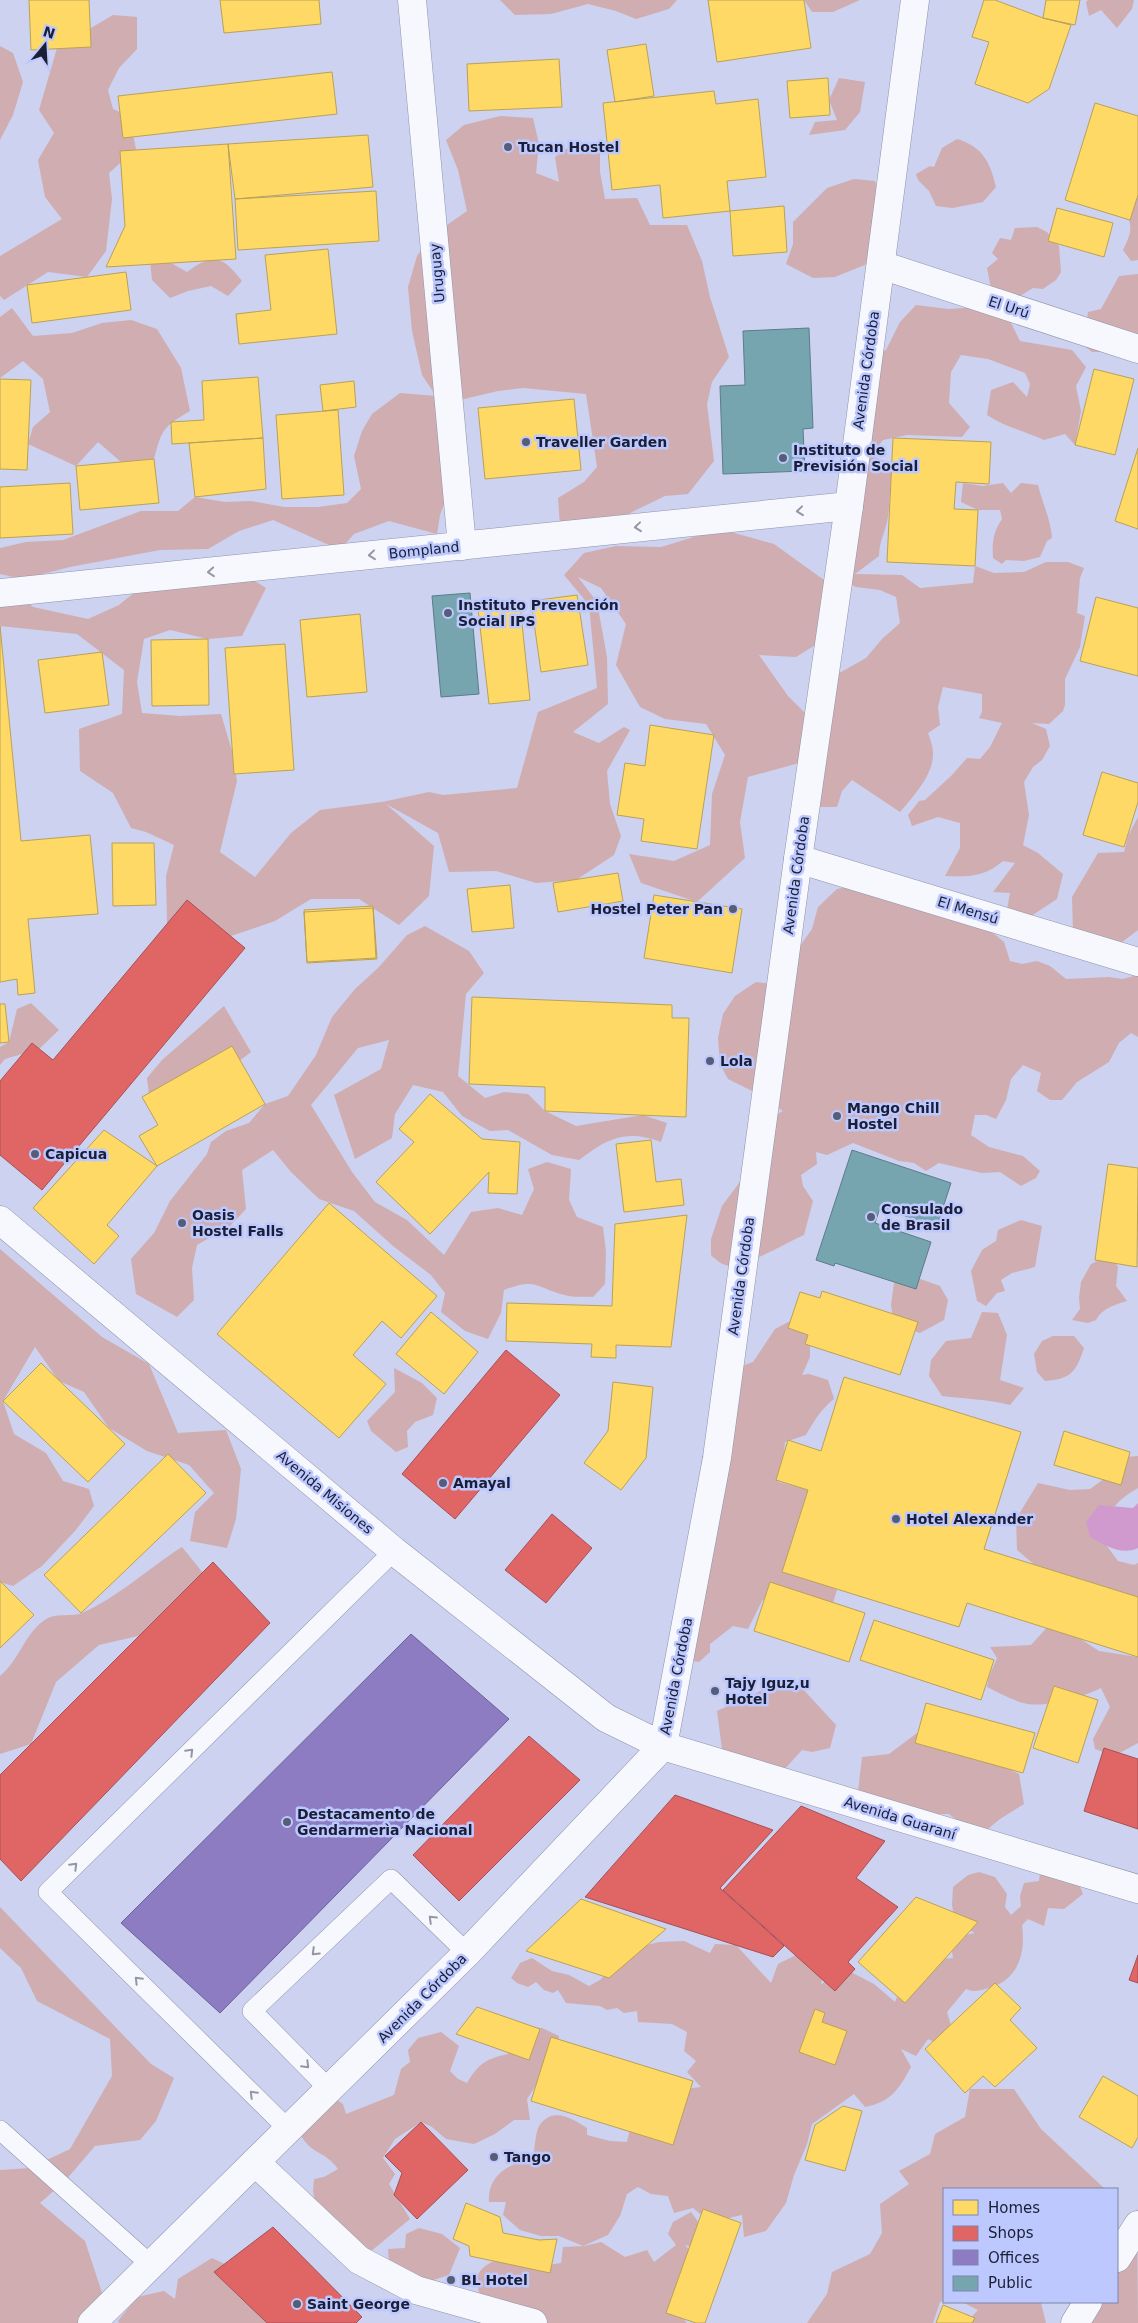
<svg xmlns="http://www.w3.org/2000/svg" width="1138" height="2323" font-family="'DejaVu Sans',sans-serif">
<rect width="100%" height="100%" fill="#ccd2ef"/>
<path fill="#d0adb1" d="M500,0H677L669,9L636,19L616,11L588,4L551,14L515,15Z
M804,0H860L833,12H812Z
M1088,0H1134L1132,9L1117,28L1101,10L1089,16L1086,2Z
M113,15L137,17V49L119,68L108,90L113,109L129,116L136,149L109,173L112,199L106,251L87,277L48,272L4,300L0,296V256L62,219L45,197L38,160L54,133L39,110L57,48Z
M0,46L13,53L23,82L13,115L0,140Z
M839,78L865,82L860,112L845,130L809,135L815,122L837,120L829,100Z
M500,116L533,118L539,144L536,173L559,182L555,157L577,141L600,145V172L605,199L637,198L650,225H687L702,261L710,297L729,357L712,382L707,404L714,461L688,494L665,496L632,512L606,531L560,526L558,498L584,482L597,467L586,394L523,388L498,391L460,400L455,475L440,515L437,534L389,521L354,534L340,550L273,520L239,531L208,549L160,550L70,567L23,579L0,574V548L26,542L63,540L141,511H178L195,497L225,502L251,501L284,507H318L347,503L361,489L354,456L362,431L372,414L400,393L436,396L422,375L412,331L408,287L417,256L434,234L467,211L458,170L446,140L464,125Z
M957,139C983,147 990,162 996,187L983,202L953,208L936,206L929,191L918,180L916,174L930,166L934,167L942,148Z
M854,179L875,181L879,197L867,264L835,277L813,278L786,264L793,244V222L827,188Z
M1138,197V260L1131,261L1123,250C1131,234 1134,225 1124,211Z
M1037,227L1047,232L1059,246L1061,272L1056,280L1043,289L1033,288L1015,299L991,289L987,268L998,259L992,253L1000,238L1011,240L1015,228Z
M150,260L171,263L187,272C214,252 223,257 242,281L228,296L211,286L188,291L170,298L152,280Z
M1138,274V337L1108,352H1092L1079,342L1087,321L1088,312L1101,309L1119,276Z
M916,305L948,309L983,307L1009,319L1020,341L1072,350L1086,367L1076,386L1081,411L1075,445L1065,434L1044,440C1024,431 1005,427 987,415L991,390L1013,382L1027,397L1030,384L1025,373L988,359L961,355L951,372L949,403L970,427L962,437L907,435L883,440L875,450L860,415L868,354L886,350L900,322Z
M12,308L33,336L72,333L102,323L131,320L157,329L181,368L190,411C163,427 162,429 154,459L121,462L98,442L76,466L28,444L33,427L50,412L43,379L23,361L0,378V317Z
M867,454L895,465C888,483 891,503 887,522C884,534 879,544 879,556L855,574L902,575L920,588L973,583L975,566L994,573L1024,572L1046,562H1068L1084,568L1080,578L1077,613L1085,616L1080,647L1065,679V705L1063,711L1049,724L1032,723L1046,729L1050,746L1042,760L1033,767L1024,782L1029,815L1023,845L1038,853L1063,874L1057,899L1028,918L1007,909L1010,893L993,892L1015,863L1003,861C985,877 968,877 945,876L960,848V823L938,817L912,826L908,815L919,801L925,800L951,776L967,758L980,759L990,747L1002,723L979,718L982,712V694L943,687L938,707L940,725L928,733C930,739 933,746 933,753C934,774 913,797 900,812L852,780L842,791L837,807H820L806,800L835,702L834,676L866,658L882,639L900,623L896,597L880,590L856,587L838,578Z
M963,483L983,486L1003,483L1011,493L1021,483L1038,485C1042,502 1051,520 1052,538L1047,541L1040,557L1024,561L1006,560L1002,564L993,558C992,543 993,532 1002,519L1000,510H978L961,502Z
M720,529L774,544L824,580L830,636L796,657L759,655L788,696L817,725L799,763L748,777L740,822L745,858L697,902L641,883L629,854L674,861L710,845L712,794L725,755L706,724L665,719L640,707L616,665L626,624L601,588L578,577L597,602L607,657L608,704L573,732L599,743L624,727L630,730L607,771L610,804L621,836L614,855L576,880L536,883L496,871L449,872L438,833L386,804L434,846L429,896L399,925L359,899H311L275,921L231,936L202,941L167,923L166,876L174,845L146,832L131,828L113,793L80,771L79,729L122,714L124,670L77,634L0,626V580L33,607L88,619L119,605L152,578L236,569L266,588L242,636L208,639L170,630L144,639L137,682L142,713L180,716L221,714L232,751L237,781L220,852L255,877L291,833L320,810L382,802L429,792L443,795L517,788L538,712L597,688L589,605L564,575L584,553L616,546L661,547Z
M1138,817V930L1117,946L1073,931L1072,897L1098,853L1124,852L1128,836Z
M847,887L964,909L1004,942L1010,961L1022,964L1037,961L1050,966L1066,979L1109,977L1122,979L1138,975V1037L1131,1033L1119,1043L1109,1062L1077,1082L1062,1100H1050L1037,1091L1041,1073L1023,1065L1011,1079L1006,1100L996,1119L986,1115H975L971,1135L989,1147L1023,1156L1040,1171L1036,1178L1021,1186L1000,1172L982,1173L939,1163L926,1171L914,1163L899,1161L853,1143L827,1155L816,1152L817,1164L801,1175L803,1186L813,1201L804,1235C788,1242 747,1266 731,1266C722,1265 717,1261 711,1255V1239L722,1206L745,1175L744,1148L750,1123L770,1118L783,1111L754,1092L728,1079L720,1064L718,1038L723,1014L735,996L756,982L773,984L812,929L818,907L837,889Z
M425,926L469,951L484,973L466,994L458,1076L485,1098L504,1092L528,1094L545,1111L576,1126L643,1115L667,1123L661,1142C625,1129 608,1138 579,1160L552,1155L508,1130L490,1131L462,1116L443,1092L413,1085L395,1114L392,1138L355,1159L334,1095L381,1069L389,1040L358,1048L311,1105L352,1172L375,1202L407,1220L444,1255L471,1212L498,1208L522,1215L534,1189L528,1169L547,1162L571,1169L569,1200L577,1217L603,1227L606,1252L605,1284L593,1297C585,1296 574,1298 565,1295C536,1288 537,1277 504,1290L501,1313L488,1339L465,1331L441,1312L445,1293L431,1275L393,1246L354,1211L319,1199L291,1172L273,1150L242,1170L246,1209L230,1226L197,1245L192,1268L194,1300L177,1317L136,1294L131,1259L154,1233L170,1201L207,1154L211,1142L226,1131L249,1123L265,1104L288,1096L316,1055L332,1017L355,989L379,967L407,935Z
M31,1003L59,1030L39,1049L5,1059L0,1065V1047L9,1042L17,1009Z
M224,1006L251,1052L226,1071L192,1116L151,1112L147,1078L162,1060Z
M1021,1220L1042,1226L1035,1267L1012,1273L1001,1280L1005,1291L997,1293L986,1306L977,1301L971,1271L982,1250L996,1241L998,1230Z
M0,1249L102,1337L149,1364L178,1433L226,1430L241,1469L236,1519L227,1548L190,1541L195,1512L214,1493L189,1465L147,1451L109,1428L84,1392L59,1381L35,1347L3,1401L14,1434L46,1453L63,1481L89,1489L94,1506L75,1531L42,1566L13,1586L0,1582Z
M1110,1255L1118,1267L1116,1286L1127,1301C1116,1304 1101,1309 1096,1320L1088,1323L1072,1320L1080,1309L1079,1298L1081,1282L1091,1264Z
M912,1276L940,1286L948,1300L944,1320L920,1333L894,1324L891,1305L894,1283H900Z
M982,1312L998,1313L1007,1335L1000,1380L1024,1388L1010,1405C987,1399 965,1399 942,1396L929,1376L931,1360L946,1341L971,1338Z
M792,1320L810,1329V1357L802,1375L809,1374L828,1380L834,1399C821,1409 814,1421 806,1435L785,1442L782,1468L778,1482L811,1490V1568L837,1590L832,1606L773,1594L762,1601L748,1629L733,1626L710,1644V1652L699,1662L681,1659L705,1540L696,1489L701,1477L702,1456L719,1444L723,1413L711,1396L714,1376L753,1362L775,1329Z
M1053,1336H1074L1084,1348C1076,1372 1071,1379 1045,1381L1037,1372L1034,1354L1042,1341Z
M394,1368L422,1383L437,1398L433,1415L415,1422L407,1431L408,1447L396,1452L371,1431L367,1421L395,1392Z
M1138,1456V1488C1116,1500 1108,1513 1098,1534L1118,1561L1134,1565L1138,1563V1622L1036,1566L1017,1550L1016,1519L1038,1483L1070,1490L1090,1489L1122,1466L1127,1457Z
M182,1547L203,1573L176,1621L138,1636L99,1645L56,1682L31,1744L0,1754V1676C20,1660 25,1631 48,1618C58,1613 72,1617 82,1613C117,1598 150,1567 182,1547Z
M1051,1623L1062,1627L1099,1651L1138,1657V1743L1114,1756L1095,1749L1093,1739L1110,1707L1101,1688C1083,1697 1047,1707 1028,1704C1013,1701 1001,1694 987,1687L989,1677L997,1658L990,1647L1031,1645Z
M780,1682L801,1687L836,1725L830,1748L812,1752L802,1750L783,1771H730L722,1749L717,1711Z
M917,1733L967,1749L1019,1774L1024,1804L1000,1819L978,1837L949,1814H902L857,1800L862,1757L889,1754Z
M979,1872L995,1877L1007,1894L1005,1907L1011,1915L1021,1906L1020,1896L1024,1883L1039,1881L1040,1873L1076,1877L1083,1894L1064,1909L1048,1908L1044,1926L1028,1919L1022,1925C1026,1954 1018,1982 985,1989C978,1991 973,1992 966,1989L947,2012L952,2029L941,2045L928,2039L916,2056L901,2049L911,2067C899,2089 891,2102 865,2107L854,2094L812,2124L807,2144L794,2175L786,2203L766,2231L744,2237L742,2215L710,2222L693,2208L674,2213L668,2196L651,2194L638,2187L627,2194L620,2216L608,2235L583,2246L559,2236H541L520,2230L503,2215L506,2202H489C488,2173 509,2165 533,2157C535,2149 535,2134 539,2126C552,2106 572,2118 587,2128V2135L610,2141L627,2142L631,2125L677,2090L701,2087L687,2072L696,2061L684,2051L687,2032L672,2024L638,2022L637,2011L624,2013L617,2008L607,2010L600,2006L566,2003L558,1990L553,1993L544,1990L536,1982L528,1987L517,1983L511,1978L520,1963L532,1958L552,1971L569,1975L589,1986L600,1980L630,1949L659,1942L684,1941L710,1953L715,1944L736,1945L771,1983L778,1964L802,1952L825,1963L821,1985L841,1967L874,1984L895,2002L900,1989L939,1959L953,1958L950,1938L975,1933L955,1922L952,1905L953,1887L968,1875Z
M0,1907L151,2064L174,2078L156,2121L140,2140L95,2146L65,2181L40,2203L85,2241L107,2308L92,2323H0V2170L30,2168L70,2149L112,2076L110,2039L37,2001L21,1968L0,1948Z
M512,2026L542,2028L559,2036V2051L527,2099L530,2120H514L495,2134L474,2144L446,2139L432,2127L421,2122L395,2139L383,2158L395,2174L389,2184L410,2219L370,2252L315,2202L313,2191L314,2179L324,2177L338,2169C324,2149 310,2156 298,2130L331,2096L343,2104L346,2114L394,2095L401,2069L410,2062L408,2050L418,2038L441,2032L459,2046L450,2071L458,2079L467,2083C479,2063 486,2059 508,2054Z
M970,2089H1014L1041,2129L1105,2189H944V2301L940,2302L933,2323H807L827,2294L832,2272L870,2254L882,2233L880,2204L909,2184L899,2171L930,2154L935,2134L965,2117Z
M1137,2209L1138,2323H1063L1090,2302H1117C1117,2270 1118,2236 1137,2209Z
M691,2212L707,2234L694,2247L685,2245L699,2260L680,2315L687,2323H519L486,2310C468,2270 478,2267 515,2252L527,2268L561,2263L563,2247L584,2246L601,2242L625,2257L647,2250L654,2262L676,2245L668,2234L673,2222Z
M419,2228L442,2234L460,2248L449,2275L424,2283L389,2264L388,2249L405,2248L406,2234Z
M212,2258L235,2269L272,2323H119L118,2321L137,2297L164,2291L175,2299L178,2279Z
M962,2302H1042L1041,2303L1046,2323H966L978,2310Z"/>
<path fill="#d09acf" d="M1138,1503V1548C1121,1556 1105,1545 1090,1537L1086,1522L1099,1505L1133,1508Z"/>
<path fill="#ffd966" stroke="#baa158" d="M29,0H89L91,47L31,50Z
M220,0H319L321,24L224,33Z
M708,0H804L811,48L717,62Z
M984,0H995L1043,18L1071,25L1049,89L1028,103L975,84L989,42L972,37Z
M1046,0H1080L1075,25L1043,18Z
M646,44L654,96L615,102L607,50Z
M559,59L562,107L469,111L467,64Z
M332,72L337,114L123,138L118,96Z
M828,78L830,115L790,118L787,81Z
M714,91L716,104L758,99L766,177L727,181L730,211L663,218L660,185L612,190L603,103Z
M1095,103L1138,116V195L1130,220L1065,200Z
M368,135L373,187L235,199L228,144Z
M228,144L236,259L106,267L125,226L120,151Z
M376,191L379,241L238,250L235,199Z
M784,206L787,252L733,256L730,211Z
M1057,208L1113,223L1104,257L1048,241Z
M328,249L337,334L239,344L236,314L271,310L265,255Z
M126,272L131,310L32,323L27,285Z
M1094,369L1134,379L1115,455L1075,445Z
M258,377L263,438L172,444L171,422L204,420L202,381Z
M0,379L31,380L27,470L0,469Z
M354,381L356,407L323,411L320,385Z
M574,399L581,470L485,479L478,408Z
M338,410L344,495L282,499L276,415Z
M263,438L266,489L195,497L189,443Z
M893,438L991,442L989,484L956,482L954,509L978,510L975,566L887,562Z
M1138,448V529L1115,521Z
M154,459L159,503L80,510L76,466Z
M70,483L73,534L0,538V487Z
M577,595L588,665L541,672L531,601Z
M1096,597L1138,608V676L1080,661Z
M520,604L530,700L489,704L478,609Z
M360,614L367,692L307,697L300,620Z
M0,626L21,841L90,835L98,914L28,919L35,993L18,995L17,979L0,982Z
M208,639L209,705L152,706L151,640Z
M285,644L294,770L234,774L225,648Z
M102,652L109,705L45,713L38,660Z
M650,725L714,735L697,849L641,841L644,819L617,815L625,763L645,766Z
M1102,772L1138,783V802L1124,847L1083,835Z
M112,843H154L156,905L113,906Z
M618,873L623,901L558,912L553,883Z
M510,885L514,928L472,932L467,889Z
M654,895L742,909L732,973L644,958Z
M373,906L377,959L307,963L304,910Z
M373,908L376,958L307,962L304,912Z
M472,997L672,1005V1018H689L686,1117L545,1111V1087L469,1084Z
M0,1004H5L9,1042L0,1043Z
M232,1046L265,1104L157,1166L139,1136L158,1125L142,1097Z
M430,1094L482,1139L520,1142L517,1194L488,1193L489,1172L430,1234L376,1182L414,1142L399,1129Z
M104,1130L157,1166L107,1225L119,1236L94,1264L33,1208Z
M651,1140L656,1182L681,1179L684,1205L624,1212L616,1144Z
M1108,1164L1138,1168L1137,1267L1095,1260Z
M329,1203L437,1296L401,1338L382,1321L353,1355L386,1384L339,1438L217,1334Z
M687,1215L671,1347L616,1345V1358L591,1357L592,1344L506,1341L507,1303L612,1306L615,1224Z
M822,1291L918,1322L900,1375L805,1344L808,1335L788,1328L800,1292L820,1298Z
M431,1312L478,1352L444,1394L396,1354Z
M41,1363L125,1444L88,1482L3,1401Z
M844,1377L1021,1432L984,1549L1138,1597V1657L967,1603L959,1627L782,1572L808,1490L776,1480L788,1440L821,1451Z
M613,1382L653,1387L646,1458L621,1490L584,1463L608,1431Z
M1064,1431L1130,1452L1121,1485L1054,1465Z
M168,1454L206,1493L81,1613L44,1575Z
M0,1581L34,1615L0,1648Z
M770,1582L865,1613L849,1662L754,1631Z
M874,1620L994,1660L981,1700L860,1660Z
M1054,1686L1098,1700L1078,1763L1033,1748Z
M926,1703L1035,1733L1023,1773L915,1743Z
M916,1897L978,1922L905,2003L858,1962Z
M581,1899L666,1929L609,1978L526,1951Z
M995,1983L1021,2008L1010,2020L1037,2048L995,2087L983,2076L965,2093L925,2049Z
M477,2007L540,2029L529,2060L456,2034Z
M815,2009L825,2013L822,2022L847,2031L835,2065L799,2052Z
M551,2037L693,2081L673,2145L531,2101Z
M1103,2076L1138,2096V2137L1132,2148L1079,2117Z
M843,2106L862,2111L845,2171L805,2160L815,2125Z
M466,2203L500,2217L503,2233L539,2240L557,2239L550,2273L470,2256L469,2246L453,2239Z
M703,2209L741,2223L705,2323H696L666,2313Z
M943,2305L975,2318L972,2323H936Z"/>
<path fill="#e06666" stroke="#a55058" d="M187,900L245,948L42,1190L0,1155V1081L32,1043L53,1060Z
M506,1350L560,1395L455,1519L402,1474Z
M552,1514L592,1548L546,1603L505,1570Z
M213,1562L270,1623L21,1881L0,1859V1775Z
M529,1736L580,1780L459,1901L413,1855Z
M1104,1748L1138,1759V1829L1084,1811Z
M675,1795L773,1830L720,1888L784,1946L773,1957L585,1897Z
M801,1806L885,1841L856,1878L898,1907L848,1962L855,1969L835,1991L723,1890Z
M1138,1955V1983L1129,1980Z
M421,2122L468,2170L417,2219L394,2195L402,2173L385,2156Z
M273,2227L362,2317L356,2323H267L214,2272Z"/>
<path fill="#8e7cc3" stroke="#6b6099" d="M411,1634L509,1719L220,2013L121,1923Z"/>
<path fill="#76a5af" stroke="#5a7c8b" d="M809,328L813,428L803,429L805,471L723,474L720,386L745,385L743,331Z
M470,593L479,694L441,697L432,596Z
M852,1150L951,1183L937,1226L880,1208L875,1223L931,1242L916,1289L835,1263L834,1266L816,1260Z"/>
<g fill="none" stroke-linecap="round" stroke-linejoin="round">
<defs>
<path id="lane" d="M329,2089L252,2011L391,1879L467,1953
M288,2129L48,1892L394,1551
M0,2130L151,2265"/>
<path id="street" d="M412,0L462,546
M881,265L1138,349
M0,593L849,506
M798,859L1138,962
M255,2162L359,2260L416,2290L533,2323
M1117,2258L1138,2225
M1075,2323L1088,2302"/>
<path id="secondary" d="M0,1220L394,1551L606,1718L663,1746L1138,1889
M92,2323L467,1953L663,1746L717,1458L798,859L849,506L915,0"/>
</defs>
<use href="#lane" stroke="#8e93ab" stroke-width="20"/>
<use href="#street" stroke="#8e93ab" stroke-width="29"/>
<use href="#secondary" stroke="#8e93ab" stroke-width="29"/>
<use href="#lane" stroke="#f7f8fd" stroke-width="19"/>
<use href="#street" stroke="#f7f8fd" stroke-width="28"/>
<use href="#secondary" stroke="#f7f8fd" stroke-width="28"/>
</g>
<defs><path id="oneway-chevron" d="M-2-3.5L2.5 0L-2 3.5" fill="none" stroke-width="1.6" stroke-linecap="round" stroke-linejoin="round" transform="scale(1.25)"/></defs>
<g stroke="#9496a3">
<use href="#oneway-chevron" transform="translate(800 511) rotate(174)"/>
<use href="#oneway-chevron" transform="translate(638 527) rotate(174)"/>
<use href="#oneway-chevron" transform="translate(372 555) rotate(174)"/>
<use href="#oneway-chevron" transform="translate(211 572) rotate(175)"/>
<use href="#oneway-chevron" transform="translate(190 1752) rotate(-45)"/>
<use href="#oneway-chevron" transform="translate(74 1866) rotate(-45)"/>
<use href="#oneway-chevron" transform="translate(432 1919) rotate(-136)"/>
<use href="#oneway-chevron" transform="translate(315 1952) rotate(136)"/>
<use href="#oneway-chevron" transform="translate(138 1980) rotate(-135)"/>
<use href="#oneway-chevron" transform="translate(306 2065) rotate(45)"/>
<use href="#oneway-chevron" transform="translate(253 2094) rotate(-135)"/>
</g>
<g fill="#585d77" stroke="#bdc9fe" stroke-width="2">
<circle cx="508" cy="147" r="5"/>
<circle cx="526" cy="442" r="5"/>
<circle cx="783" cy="458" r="5"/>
<circle cx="448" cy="613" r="5"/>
<circle cx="733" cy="909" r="5"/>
<circle cx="710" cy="1061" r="5"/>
<circle cx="837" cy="1116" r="5"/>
<circle cx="35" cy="1154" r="5"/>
<circle cx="871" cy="1217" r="5"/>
<circle cx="182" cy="1223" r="5"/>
<circle cx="443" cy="1483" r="5"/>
<circle cx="896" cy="1519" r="5"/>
<circle cx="715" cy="1691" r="5"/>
<circle cx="287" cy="1822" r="5"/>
<circle cx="494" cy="2157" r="5"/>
<circle cx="451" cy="2280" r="5"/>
<circle cx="297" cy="2304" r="5"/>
</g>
<g text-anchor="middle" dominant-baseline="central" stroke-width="5" stroke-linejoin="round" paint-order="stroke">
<g font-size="14" font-weight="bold" fill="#1a1e36" stroke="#bdc9fe" text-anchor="start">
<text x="518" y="147">Tucan Hostel</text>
<text x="536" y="442">Traveller Garden</text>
<text x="793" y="450">Instituto de<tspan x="793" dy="16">Previsión Social</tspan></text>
<text x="458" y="605">Instituto Prevención<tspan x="458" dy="16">Social IPS</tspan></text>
<text x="723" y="909" text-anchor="end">Hostel Peter Pan</text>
<text x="720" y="1061">Lola</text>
<text x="847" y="1108">Mango Chill<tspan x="847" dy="16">Hostel</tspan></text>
<text x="45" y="1154">Capicua</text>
<text x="881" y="1209">Consulado<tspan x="881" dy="16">de Brasil</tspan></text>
<text x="192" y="1215">Oasis<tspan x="192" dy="16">Hostel Falls</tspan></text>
<text x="453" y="1483">Amayal</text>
<text x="906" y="1519">Hotel Alexander</text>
<text x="725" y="1683">Tajy Iguz,u<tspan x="725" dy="16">Hotel</tspan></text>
<text x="297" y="1814">Destacamento de<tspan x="297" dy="16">Gendarmerìa Nacional</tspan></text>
<text x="504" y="2157">Tango</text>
<text x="461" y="2280">BL Hotel</text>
<text x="307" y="2304">Saint George</text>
</g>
<g font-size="14" fill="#1a1e36" stroke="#bdc9fe">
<text transform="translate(437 273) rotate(-95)">Uruguay</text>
<text transform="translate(1009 307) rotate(18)">El Urú</text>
<text transform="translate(866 370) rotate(-82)">Avenida Córdoba</text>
<text transform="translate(424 550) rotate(-6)">Bompland</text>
<text transform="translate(796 875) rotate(-82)">Avenida Córdoba</text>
<text transform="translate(968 910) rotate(17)">El Mensú</text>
<text transform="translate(741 1276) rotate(-82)">Avenida Córdoba</text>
<text transform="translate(325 1492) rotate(40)">Avenida Misiones</text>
<text transform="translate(676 1676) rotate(-79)">Avenida Córdoba</text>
<text transform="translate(900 1818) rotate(17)">Avenida Guaraní</text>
<text transform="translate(422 1998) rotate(-45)">Avenida Córdoba</text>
</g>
</g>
<rect x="943" y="2188" width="175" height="115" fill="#bdc9fe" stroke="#7c85ae"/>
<rect x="953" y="2200" width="25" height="15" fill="#ffd966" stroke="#7c85ae"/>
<text x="988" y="2213" font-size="15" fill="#1a1e36">Homes</text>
<rect x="953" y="2226" width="25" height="15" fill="#e06666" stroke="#7c85ae"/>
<text x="988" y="2238" font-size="15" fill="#1a1e36">Shops</text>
<rect x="953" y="2250" width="25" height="15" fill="#8e7cc3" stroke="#7c85ae"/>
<text x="988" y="2263" font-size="15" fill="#1a1e36">Offices</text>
<rect x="953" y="2276" width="25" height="15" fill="#76a5af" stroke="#7c85ae"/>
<text x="988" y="2288" font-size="15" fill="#1a1e36">Public</text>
<g transform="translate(45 45) rotate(18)" stroke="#bdc9fe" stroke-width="4" paint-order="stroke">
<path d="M0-4L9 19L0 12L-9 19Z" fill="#1a1e36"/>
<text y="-8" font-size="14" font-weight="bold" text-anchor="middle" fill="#1a1e36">N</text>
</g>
</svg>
